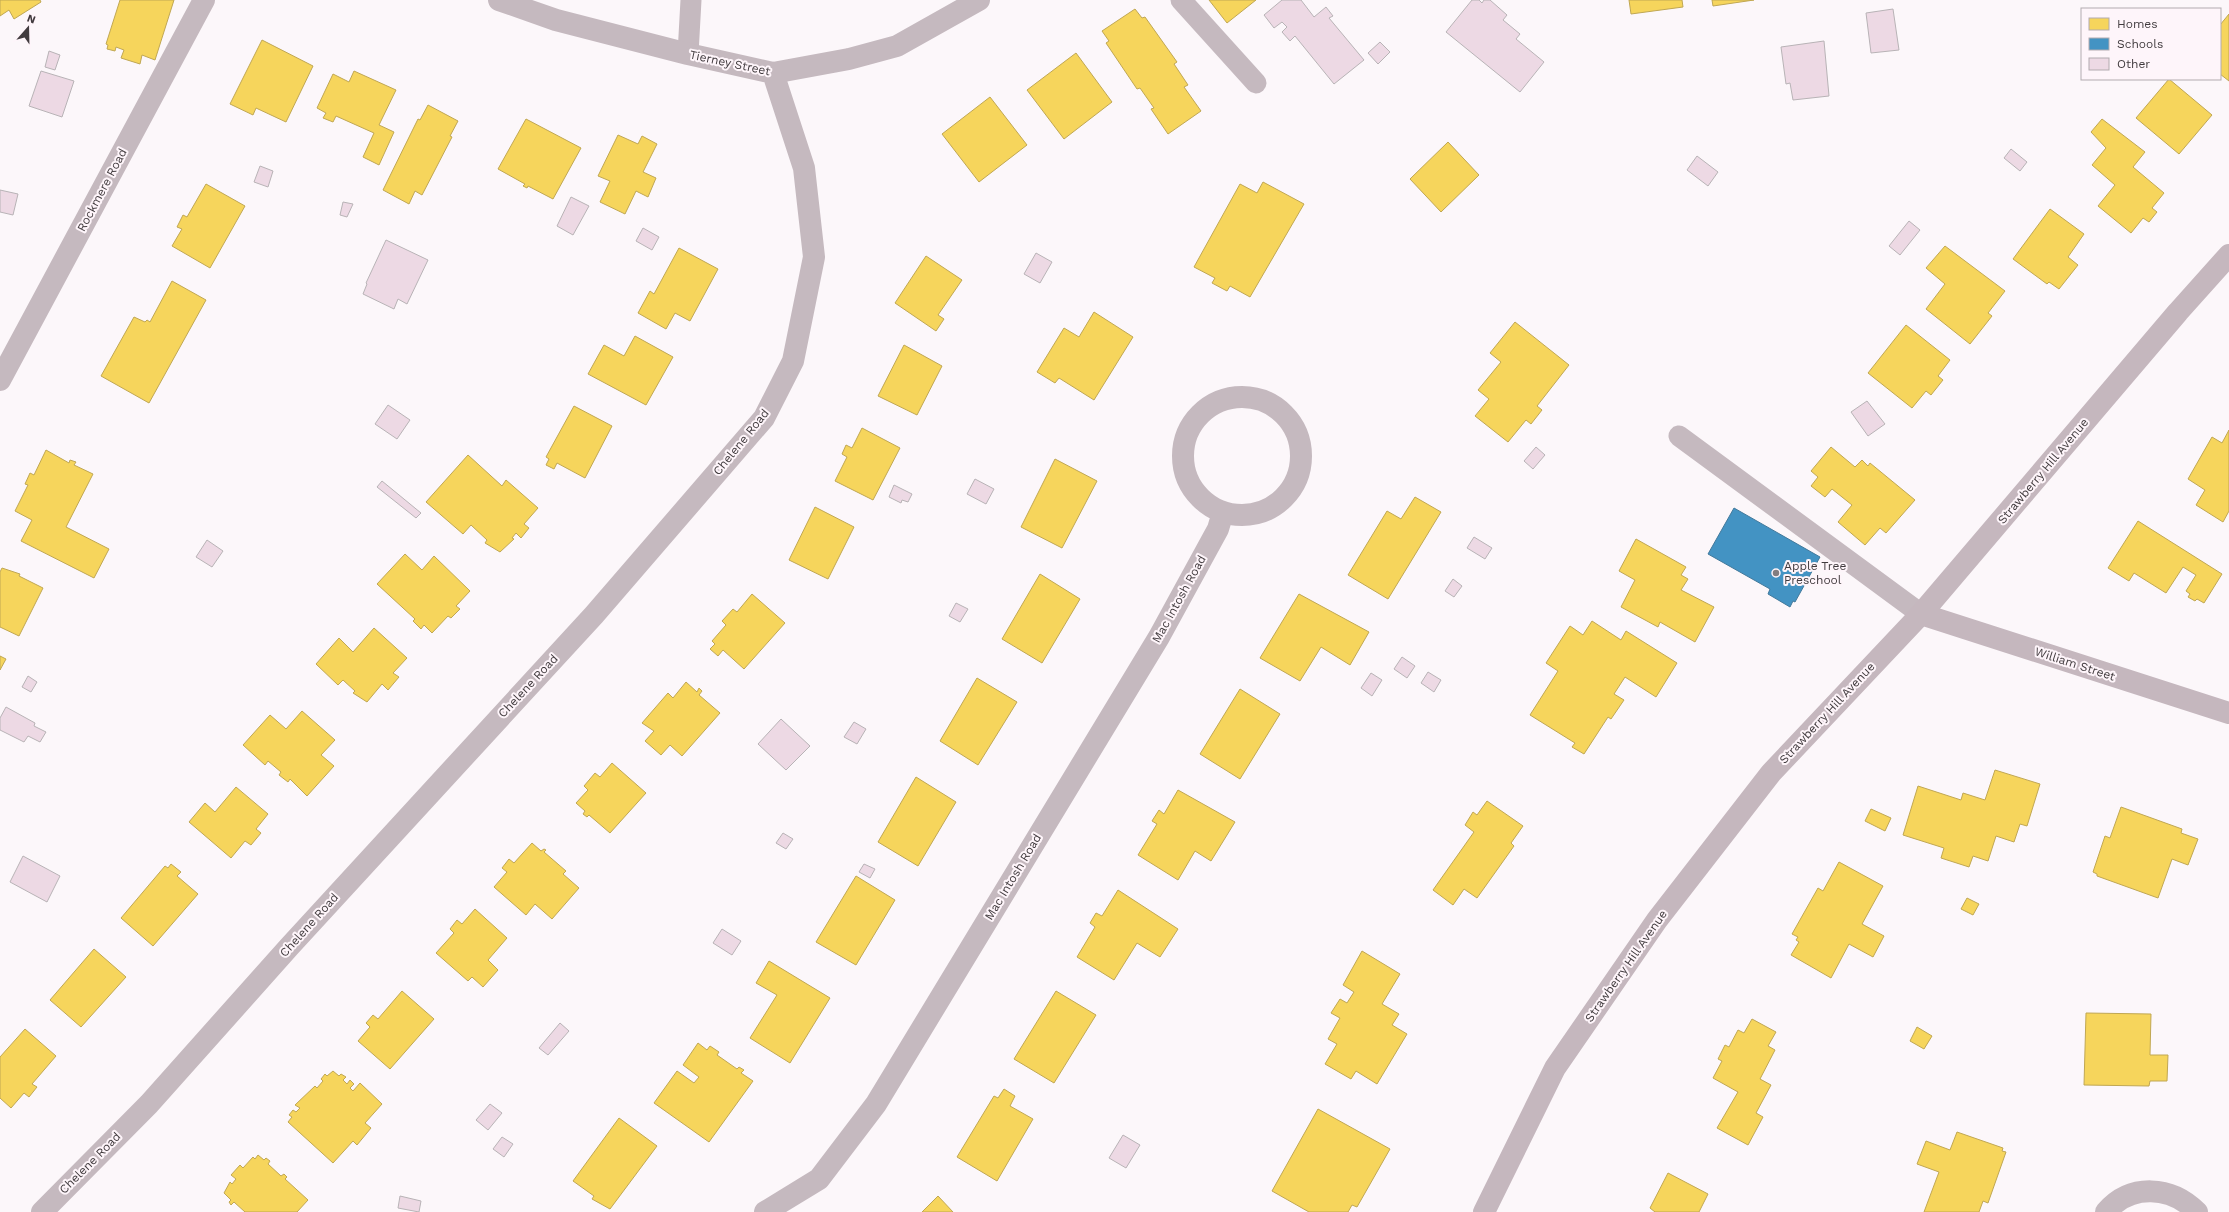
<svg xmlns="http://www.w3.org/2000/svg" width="2229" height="1212" font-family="'Work Sans',sans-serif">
<rect width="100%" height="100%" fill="#fcf7fa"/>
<path fill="#f6d55c" stroke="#c0a753" d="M0,0H40L41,2L14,19L9,10L0,16Z
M120,0H174L155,60L142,55L140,64L121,58L124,50L116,47L115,51L107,49L108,45L106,44Z
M1209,0H1256L1227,23Z
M1629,0H1682L1683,7L1631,14Z
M1712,0H1754L1713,6Z
M1135,9L1142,18L1145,17L1177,62L1174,64L1188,85L1184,87L1201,111L1168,134L1151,109L1154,108L1140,88L1137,89L1106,43L1109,41L1102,31Z
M2229,14V81L2220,74V25Z
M262,40L313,66L286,122L256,108L253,115L230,104Z
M1076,53L1112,102L1064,139L1027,90Z
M354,71L396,90L379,125L394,132L379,165L363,157L374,133L336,116L333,122L323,118L326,113L317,108L333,74L349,82Z
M2169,79L2212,115L2179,154L2136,118Z
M990,97L1027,145L979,182L942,134Z
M428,105L458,121L450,136L452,137L422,195L415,191L409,204L383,190L418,119L420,120Z
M526,119L581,148L553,199L528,186L527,188L523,186L525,184L498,169Z
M2102,119L2145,152L2133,167L2164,193L2152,208L2157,212L2149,222L2143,218L2131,233L2098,206L2115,185L2092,165L2106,148L2091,132Z
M618,135L638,144L642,136L657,144L643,172L656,178L648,197L636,191L625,214L600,202L610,181L598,176Z
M1448,142L1479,175L1441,212L1410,179Z
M1263,182L1304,204L1250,297L1230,286L1227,291L1212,283L1215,278L1194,267L1240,184L1257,193Z
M206,184L245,206L210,268L172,246L182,229L177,227L183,215L187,217Z
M2050,209L2084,234L2068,257L2078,265L2059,289L2049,282L2047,284L2013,259Z
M1945,246L2005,291L1988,313L1992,316L1970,344L1926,309L1945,284L1926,268Z
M679,248L718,269L690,321L675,313L666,329L638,313L650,291L654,294Z
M926,256L962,280L938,315L944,319L936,331L895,303Z
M172,281L206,300L149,403L101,376L134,317L145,322L147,320L150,322Z
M1094,312L1133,337L1094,400L1059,378L1055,383L1037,372L1064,328L1079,337Z
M1515,322L1569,365L1537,406L1542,410L1531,424L1526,420L1508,442L1475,416L1489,399L1478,390L1501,362L1490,353Z
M1906,325L1950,360L1938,376L1943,380L1931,395L1926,391L1912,408L1868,373Z
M635,336L673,357L646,405L588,374L604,345L624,356Z
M904,345L942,366L917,415L878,396Z
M574,406L612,426L585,478L557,463L554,469L546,465L549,459L546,457Z
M862,428L900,448L873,500L835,481L847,457L842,454L846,445L852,448Z
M2229,430V511L2223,522L2196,505L2205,490L2188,479L2212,437L2222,443Z
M1831,447L1855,467L1862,460L1868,466L1870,463L1915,500L1886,533L1880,528L1865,545L1838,522L1852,505L1832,489L1825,497L1811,486L1818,477L1811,471Z
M46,450L69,463L70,460L76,462L74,465L93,474L66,527L109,549L94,578L21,541L32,520L15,511L28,485L25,484L30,473L34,475Z
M468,455L502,486L506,480L538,508L524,524L529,528L521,538L516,533L512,538L514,539L500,552L485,543L487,540L471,525L463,534L426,502Z
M1055,459L1097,481L1062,548L1021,527Z
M1415,497L1441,512L1388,599L1348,575L1387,511L1401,519Z
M815,507L854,527L828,579L789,560Z
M2138,521L2222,574L2204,603L2197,599L2195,601L2188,597L2190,594L2186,591L2196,575L2183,567L2166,593L2134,573L2129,581L2108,568Z
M1636,539L1686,567L1681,575L1688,579L1681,590L1714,607L1695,642L1660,622L1658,627L1621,607L1635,580L1619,571Z
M405,554L422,570L434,556L470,591L456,606L460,609L451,618L448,616L432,633L424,625L421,629L413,621L415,619L377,584Z
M2,568L20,574L19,576L43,588L19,636L0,627V572Z
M1040,574L1080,599L1042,663L1002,639Z
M752,594L785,623L744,669L723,650L718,656L710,649L715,644L712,641L726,625L722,621L733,609L737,612Z
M1299,594L1369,632L1350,665L1321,647L1300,681L1260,658Z
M1592,621L1621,640L1626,631L1677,663L1656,697L1625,677L1614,694L1624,700L1611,719L1608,717L1584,754L1572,747L1575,743L1530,715L1558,671L1546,663L1570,626L1583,635Z
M374,628L407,658L393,673L399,677L388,690L382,684L367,702L353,693L355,691L343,680L338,685L316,664L339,638L353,652Z
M0,656L6,659L0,670Z
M977,678L1017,702L978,765L940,741Z
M686,682L697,692L699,688L702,691L699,695L720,713L682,756L670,745L661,755L645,741L654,731L642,723L668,693L673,698Z
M1240,689L1280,714L1240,779L1200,754Z
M302,711L335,740L321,755L334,766L307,796L290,779L288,782L279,775L281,772L268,761L265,765L243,745L270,715L286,729Z
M612,763L646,793L610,833L589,815L587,817L583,814L585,811L576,803L588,790L584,786L595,773L600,777Z
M1995,770L2040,784L2027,826L2020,824L2014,842L1996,836L1988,861L1973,856L1969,867L1941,858L1944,848L1903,835L1918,786L1961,800L1963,793L1985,800Z
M916,777L956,802L918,866L878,842Z
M236,787L268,814L256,829L261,833L251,845L245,841L231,858L189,822L205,803L215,812Z
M1178,790L1235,822L1211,861L1195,851L1178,880L1138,855L1157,824L1152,821L1159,810L1164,814Z
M1487,801L1523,826L1511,843L1514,846L1477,898L1464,889L1453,905L1433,890L1474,832L1465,825L1473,812L1477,815Z
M2121,807L2182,829L2181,833L2198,839L2188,865L2172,859L2158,898L2097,876V874L2093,872L2105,836L2110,838Z
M1871,809L1891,818L1885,831L1865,821Z
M532,843L541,851L544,849L546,850L544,852L566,871L563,874L579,888L552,919L535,904L526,915L494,887L507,872L502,868L509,859L514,863Z
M1839,862L1883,886L1862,924L1884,936L1873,957L1849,944L1831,978L1791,955L1799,942L1796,940L1798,937L1792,934L1818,888L1823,891Z
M171,864L181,872L177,876L198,894L153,946L121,918L165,866L168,868Z
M856,876L895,900L856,965L816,942Z
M1118,890L1178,929L1160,957L1137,943L1114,980L1077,957L1095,927L1090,923L1096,913L1102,916Z
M1967,898L1979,904L1973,915L1961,909Z
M475,909L507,938L488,960L498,970L483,987L472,977L468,981L436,953L454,933L450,929L457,920L462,924Z
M94,949L126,977L81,1027L50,1000Z
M1362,951L1400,974L1382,1004L1399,1014L1392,1025L1407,1034L1377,1084L1356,1071L1351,1079L1325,1064L1337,1044L1328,1039L1340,1018L1331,1013L1340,999L1347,1003L1354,992L1343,985Z
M769,961L830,998L790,1063L750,1038L777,995L756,983Z
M402,991L434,1019L390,1069L358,1041L370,1027L366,1023L373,1015L378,1019Z
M1056,991L1096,1015L1054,1083L1014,1059Z
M2086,1013L2151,1014L2150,1055H2168L2167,1081H2150L2149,1086L2084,1085Z
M1752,1019L1776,1032L1768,1046L1775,1050L1760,1079L1771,1085L1756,1113L1763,1117L1748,1145L1717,1128L1738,1092L1713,1078L1722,1061L1718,1059L1725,1045L1729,1047L1738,1030L1744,1033Z
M1917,1027L1932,1036L1924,1049L1910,1041Z
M25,1029L56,1056L32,1084L37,1087L29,1097L24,1093L11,1108L0,1098V1057Z
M698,1043L707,1050L710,1046L719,1052L717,1055L737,1069L739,1067L744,1070L741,1073L753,1081L709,1142L654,1103L677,1071L694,1083L699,1077L683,1065Z
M333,1071L339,1076L341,1074L346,1077L343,1080L347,1084L350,1080L354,1084L350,1088L353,1091L360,1083L382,1104L365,1123L371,1128L357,1145L353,1141L333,1163L288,1122L292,1117L289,1115L293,1110L296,1112L300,1108L295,1105L315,1086L317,1088L323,1081L321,1079L325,1074L327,1076Z
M1004,1089L1015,1096L1010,1106L1033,1119L997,1181L957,1157L994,1096L998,1098Z
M1318,1109L1390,1149L1357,1207L1352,1205L1348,1212H1309L1272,1191Z
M619,1118L657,1146L610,1209L592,1199L594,1196L573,1181Z
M1957,1132L2003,1148L2002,1151L2006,1152L1988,1203L1983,1201L1979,1212H1924L1939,1172L1917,1164L1926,1141L1950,1150Z
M258,1155L264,1160L266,1158L270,1161L268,1164L281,1176L284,1174L287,1177L285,1179L308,1200L297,1212H245L234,1202L231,1205L229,1202L231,1200L224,1193L230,1182L232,1184L236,1179L231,1175L240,1165L243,1168L253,1157L255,1159Z
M1668,1173L1708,1194L1699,1212H1655L1650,1208Z
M938,1196L953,1212H922Z"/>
<path fill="#4393c3" stroke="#42799b" d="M1734,508L1820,557L1795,602L1793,601L1790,607L1768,594L1770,589L1708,554Z"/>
<path fill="#edd9e4" stroke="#b8b3b6" d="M1282,0H1301L1314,17L1326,7L1333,16L1329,18L1364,60L1334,84L1295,36L1290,41L1282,32L1287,27L1282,22L1274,28L1264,15Z
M1472,0H1479L1482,3L1484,0H1490L1507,15L1503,20L1520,34L1516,39L1544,62L1520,92L1446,32Z
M1893,9L1899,50L1871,53L1866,13Z
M1824,41L1829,96L1793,100L1790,83L1786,84L1781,47Z
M1380,42L1390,52L1378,64L1368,53Z
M49,51L60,55L55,70L45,67Z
M41,71L74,81L62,117L29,106Z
M2011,149L2027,162L2020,171L2004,158Z
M1697,156L1718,172L1708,186L1687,170Z
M260,166L273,171L268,187L254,182Z
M0,190L18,194L13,215L0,212Z
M571,197L589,206L573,235L557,226Z
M343,202L353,204L347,217L340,215Z
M1909,221L1920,230L1900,255L1889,246Z
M643,228L659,237L652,250L636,241Z
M386,240L428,260L407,304L398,299L394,309L363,294L367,284L366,283Z
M1036,253L1052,262L1040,283L1024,274Z
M1867,401L1885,424L1868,436L1851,412Z
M388,405L410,420L397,439L375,424Z
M1536,447L1545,455L1533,469L1524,461Z
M975,479L994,489L986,504L967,494Z
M382,481L421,513L416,518L377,487Z
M894,485L912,494L908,502L902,500L901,503L889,497Z
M1474,537L1492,548L1485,559L1467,548Z
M207,540L223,551L212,567L196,557Z
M1453,579L1462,586L1454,597L1445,591Z
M956,603L968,609L960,622L949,616Z
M1402,657L1415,666L1407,678L1394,669Z
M1428,672L1441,680L1434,692L1421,683Z
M1371,673L1382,680L1372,696L1361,688Z
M28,676L37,682L31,692L22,687Z
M6,707L35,723L34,726L46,732L40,742L28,736L24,742L0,730V718Z
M781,719L810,746L786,770L758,744Z
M854,722L866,729L857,744L844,737Z
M783,833L793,839L786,849L776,843Z
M23,856L60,876L47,902L10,882Z
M864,864L875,869L870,878L859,872Z
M722,929L741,941L732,955L713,943Z
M560,1023L569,1031L548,1055L539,1048Z
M490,1104L502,1113L488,1130L476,1120Z
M1123,1135L1140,1145L1126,1168L1109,1158Z
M502,1137L513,1144L504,1157L493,1149Z
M400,1196L421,1201L419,1212L398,1208Z"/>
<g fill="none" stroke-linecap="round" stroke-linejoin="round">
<path stroke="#c5b9bf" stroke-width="21" d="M1181,0L1256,83
M688,54L691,0
M1679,436L1921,614"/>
<path stroke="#c5b9bf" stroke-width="22" d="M499,0L556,20L688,54L773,73L849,59L897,46L979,0
M0,380L204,0
M1183 456a59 59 0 1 1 118 0a59 59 0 1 1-118 0Z
M42,1212L149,1104L289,947L594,615L764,418L793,361L814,257L804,168L773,73
M765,1212L819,1179L876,1104L1159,637L1218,529L1223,512
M2106,1212C2131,1183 2171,1186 2197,1212"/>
<path stroke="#c5b7be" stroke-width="22" d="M1921,614L2229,713
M1484,1212L1555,1068L1657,920L1771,773L1921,614L2178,312L2229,255"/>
</g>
<circle fill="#827d80" stroke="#fef5fa" stroke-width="1.5" cx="1776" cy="573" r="4"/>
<g text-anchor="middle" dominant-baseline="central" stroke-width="4" stroke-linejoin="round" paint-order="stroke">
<g font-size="12" fill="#413b3e" stroke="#fef5fa">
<text transform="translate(730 63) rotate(12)">Tierney Street</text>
<text transform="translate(102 190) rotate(-62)">Rockmere Road</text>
<text transform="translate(741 442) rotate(-51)">Chelene Road</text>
<text transform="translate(2043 471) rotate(-50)">Strawberry Hill Avenue</text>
<text transform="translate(1179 599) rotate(-61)">Mac Intosh Road</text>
<text transform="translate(2075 664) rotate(18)">William Street</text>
<text transform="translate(528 686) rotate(-47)">Chelene Road</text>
<text transform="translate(1827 713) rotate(-47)">Strawberry Hill Avenue</text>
<text transform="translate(1013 877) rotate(-59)">Mac Intosh Road</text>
<text transform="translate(309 925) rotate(-48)">Chelene Road</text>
<text transform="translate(1626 966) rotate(-55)">Strawberry Hill Avenue</text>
<text transform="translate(90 1163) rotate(-45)">Chelene Road</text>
</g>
<g font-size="12" fill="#413b3e" stroke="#fef5fa" text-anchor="start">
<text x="1784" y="566">Apple Tree<tspan x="1784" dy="14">Preschool</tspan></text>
</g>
</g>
<rect x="2081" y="8" width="140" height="72" fill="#fef5fa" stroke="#b2abaf"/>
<rect x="2089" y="18" width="20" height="12" fill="#f6d55c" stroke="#b2abaf"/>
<text x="2117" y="28" font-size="12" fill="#413b3e">Homes</text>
<rect x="2089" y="38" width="20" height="12" fill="#4393c3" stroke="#b2abaf"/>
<text x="2117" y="48" font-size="12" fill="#413b3e">Schools</text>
<rect x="2089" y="58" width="20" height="12" fill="#edd9e4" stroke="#b2abaf"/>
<text x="2117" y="68" font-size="12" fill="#413b3e">Other</text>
<g transform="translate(28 28) rotate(20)" stroke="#fef5fa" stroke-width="3" paint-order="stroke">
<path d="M0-3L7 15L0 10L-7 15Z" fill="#413b3e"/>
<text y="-6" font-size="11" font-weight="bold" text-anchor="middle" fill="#413b3e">N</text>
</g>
</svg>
